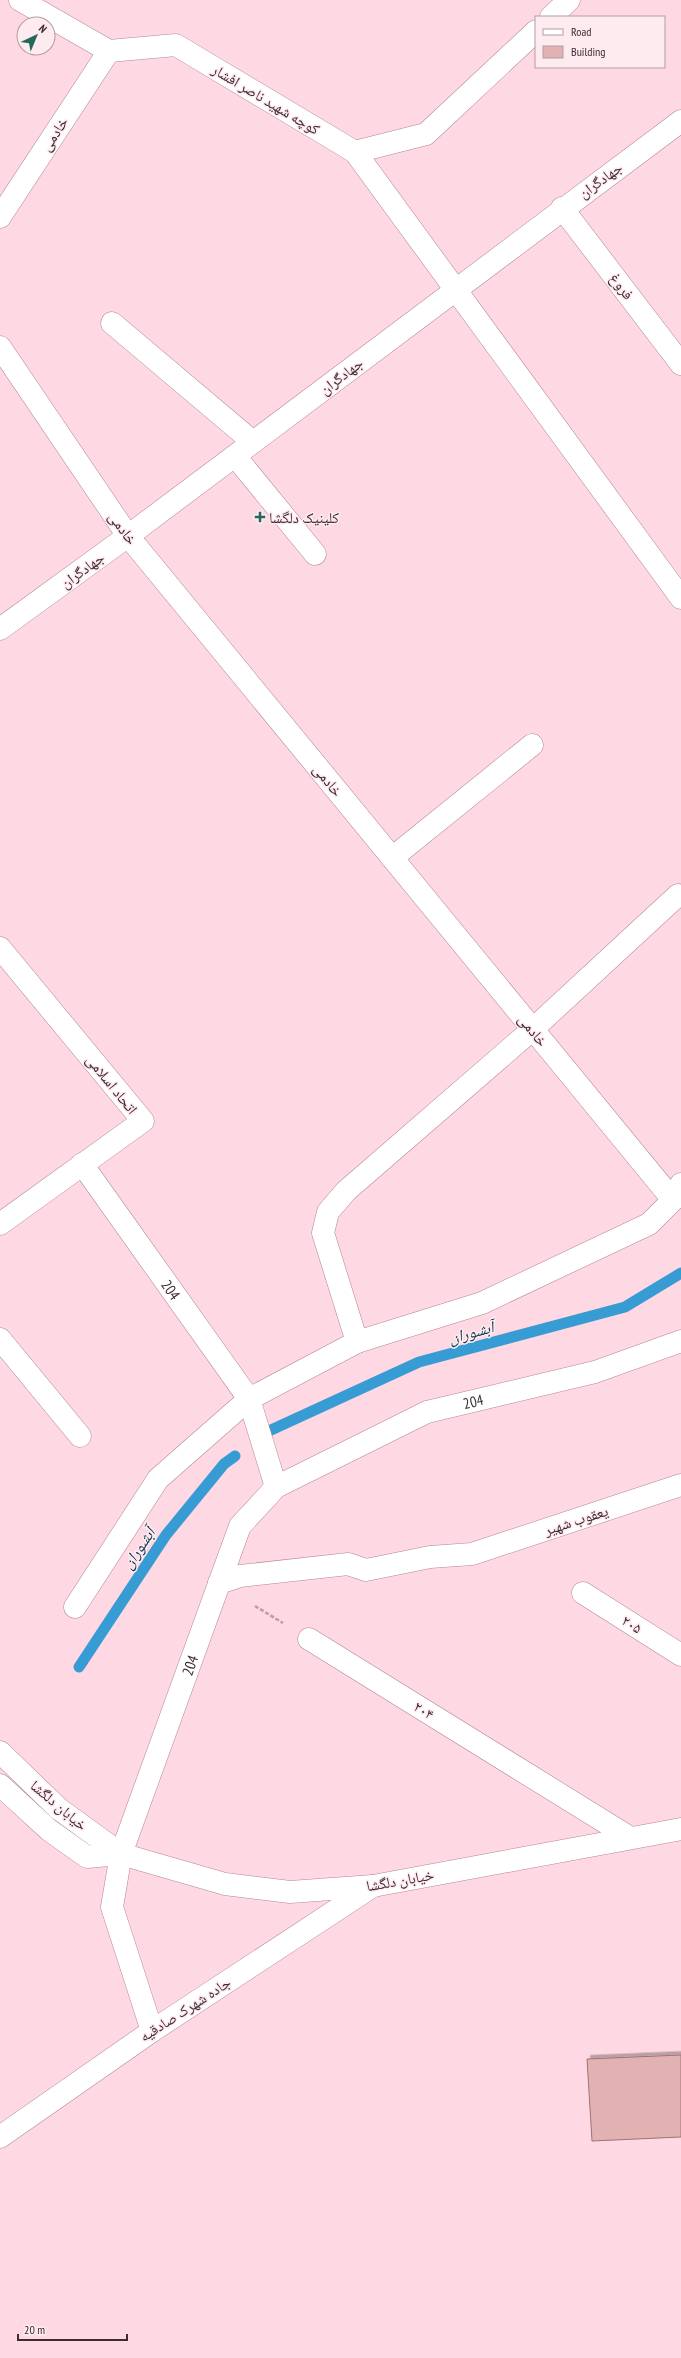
<svg xmlns="http://www.w3.org/2000/svg" width="681" height="2358" font-family="'PT Sans Narrow','Noto Naskh Arabic',sans-serif">
<defs>
<filter id="shadow"><feDropShadow dx="3.5" dy="-3.5" stdDeviation="0" flood-color="#0004"/></filter>
</defs>
<rect width="100%" height="100%" fill="#fed8e3"/>
<g fill="none" stroke-linecap="round" stroke-linejoin="round">
<path stroke="#389cd4" stroke-width="11" d="M271,1430L419,1362L625,1307L681,1273
M79,1667L166,1535L224,1464L235,1456"/>
</g>
<path fill="#e2b2b3" stroke="#9e7273" filter="url(#shadow)" d="M681,2055V2137L592,2141L587,2059Z"/>
<g fill="none" stroke-linecap="round" stroke-linejoin="round">
<defs>
<g id="minor">
<path d="M20,0L109,51L176,45L355,152L681,598"/>
<path d="M551,17L569,0"/>
<path d="M355,152L426,134L536,31"/>
<path d="M562,208L681,364"/>
<path d="M0,217L109,51"/>
<path d="M112,323L253,442"/>
<path d="M0,347L128,536L673,1200"/>
<path d="M235,456L315,554"/>
<path d="M0,629L128,536L681,121"/>
<path d="M392,858L532,745"/>
<path d="M0,948L143,1121L0,1224"/>
<path id="s1" d="M82,1164L249,1399L276,1487"/>
<path d="M0,1339L80,1436"/>
<path d="M357,1342L323,1233L328,1212L346,1191L533,1029L678,895"/>
<path d="M219,1583L240,1576L348,1564L366,1570L430,1557L472,1554L681,1485"/>
<path d="M583,1593L681,1655"/>
<path d="M75,1607L158,1479L249,1399L357,1342L482,1303L649,1224L673,1200L681,1184"/>
<path d="M309,1639L629,1837"/>
<path id="s2" d="M152,2031L112,1907L121,1854L240,1526L276,1487L427,1412L595,1372L681,1341"/>
<path d="M0,2137L152,2031L373,1886"/>
</g>
<path id="major" d="M0,1752L59,1809L121,1854
M0,1785L49,1830L87,1857L121,1854L225,1884L290,1892L373,1886L681,1829"/>
</defs>
<use href="#minor" stroke="#b38795" stroke-width="23"/>
<use href="#major" stroke="#b38795" stroke-width="23"/>
<path stroke="#bc9ca6" stroke-width="2.5" stroke-dasharray="4 2" stroke-linecap="butt" d="M255,1606L283,1623"/>
<use href="#minor" stroke="#fff" stroke-width="22"/>
<use href="#major" stroke="#fff" stroke-width="22"/>
</g>
<path fill="#24695b" stroke="#feebf0" stroke-width="1.5" d="M258 511h4v4h4v4h-4v4h-4v-4h-4v-4h4z"/>
<g text-anchor="middle" dominant-baseline="central" stroke-width="3" stroke-linejoin="round" paint-order="stroke">
<g font-size="15" fill="#3d2b31" stroke="#feebf0">
<text transform="translate(266 99) rotate(31)">کوچه شهید ناصر افشار</text>
<text transform="translate(54 134) rotate(-57)">خادمی</text>
<text transform="translate(600 180) rotate(-36)">جهادگران</text>
<text transform="translate(622 286) rotate(53)">فروغ</text>
<text transform="translate(341 376) rotate(-37)">جهادگران</text>
<text transform="translate(123 528) rotate(54)">خادمی</text>
<text transform="translate(82 570) rotate(-36)">جهادگران</text>
<text transform="translate(328 780) rotate(51)">خادمی</text>
<text transform="translate(533 1030) rotate(51)">خادمی</text>
<text transform="translate(112 1084) rotate(51)">اتحاد اسلامی</text>
<text stroke="none"><textPath href="#s1" startOffset="154">204</textPath></text>
<text stroke="none"><textPath href="#s2" startOffset="802">204</textPath></text>
<text transform="translate(576 1520) rotate(-18)">یعقوب شهیر</text>
<text transform="translate(632 1624) rotate(32)">۲۰۵</text>
<text stroke="none"><textPath href="#s2" startOffset="385">204</textPath></text>
<text transform="translate(424 1710) rotate(32)">۲۰۴</text>
<text transform="translate(59 1805) rotate(40)">خیابان دلگشا</text>
<text transform="translate(400 1880) rotate(-10)">خیابان دلگشا</text>
<text transform="translate(185 2009) rotate(-33)">جاده شهرک صادقیه</text>
</g>
<g font-size="15" fill="#3d2b31" stroke="#feebf0" text-anchor="start">
<text x="269" y="517">کلینیک دلگشا</text>
</g>
<g font-size="16" font-style="italic" fill="#0a354c" stroke="#feebf0">
<text transform="translate(471 1332) rotate(-15)">آبشوران</text>
<text transform="translate(138 1548) rotate(-56)">آبشوران</text>
</g>
</g>
<rect x="535" y="16" width="130" height="52" fill="#feebf0" stroke="#b19ea4"/>
<rect x="543" y="29" width="20" height="6" fill="#ffffff" stroke="#b19ea4"/>
<text x="571" y="36" font-size="12" fill="#3d2b31">Road</text>
<rect x="543" y="46" width="20" height="12" fill="#e2b2b3" stroke="#b19ea4"/>
<text x="571" y="56" font-size="12" fill="#3d2b31">Building</text>
<g transform="translate(36 36) rotate(44)"><circle r="19" fill="#feebf0" stroke="#b19ea4"/>
<path d="M0-3L7 15L0 10L-7 15Z" fill="#24695b"/>
<text y="-6" font-size="11" font-weight="bold" text-anchor="middle" fill="#3d2b31">N</text>
</g>
<path d="M18 2334v6h109v-6" fill="none" stroke="#3d2b31" stroke-width="2"/>
<text x="24" y="2334" font-size="12" fill="#3d2b31" stroke="#feebf0" stroke-width="3" paint-order="stroke">20 m</text>
</svg>
